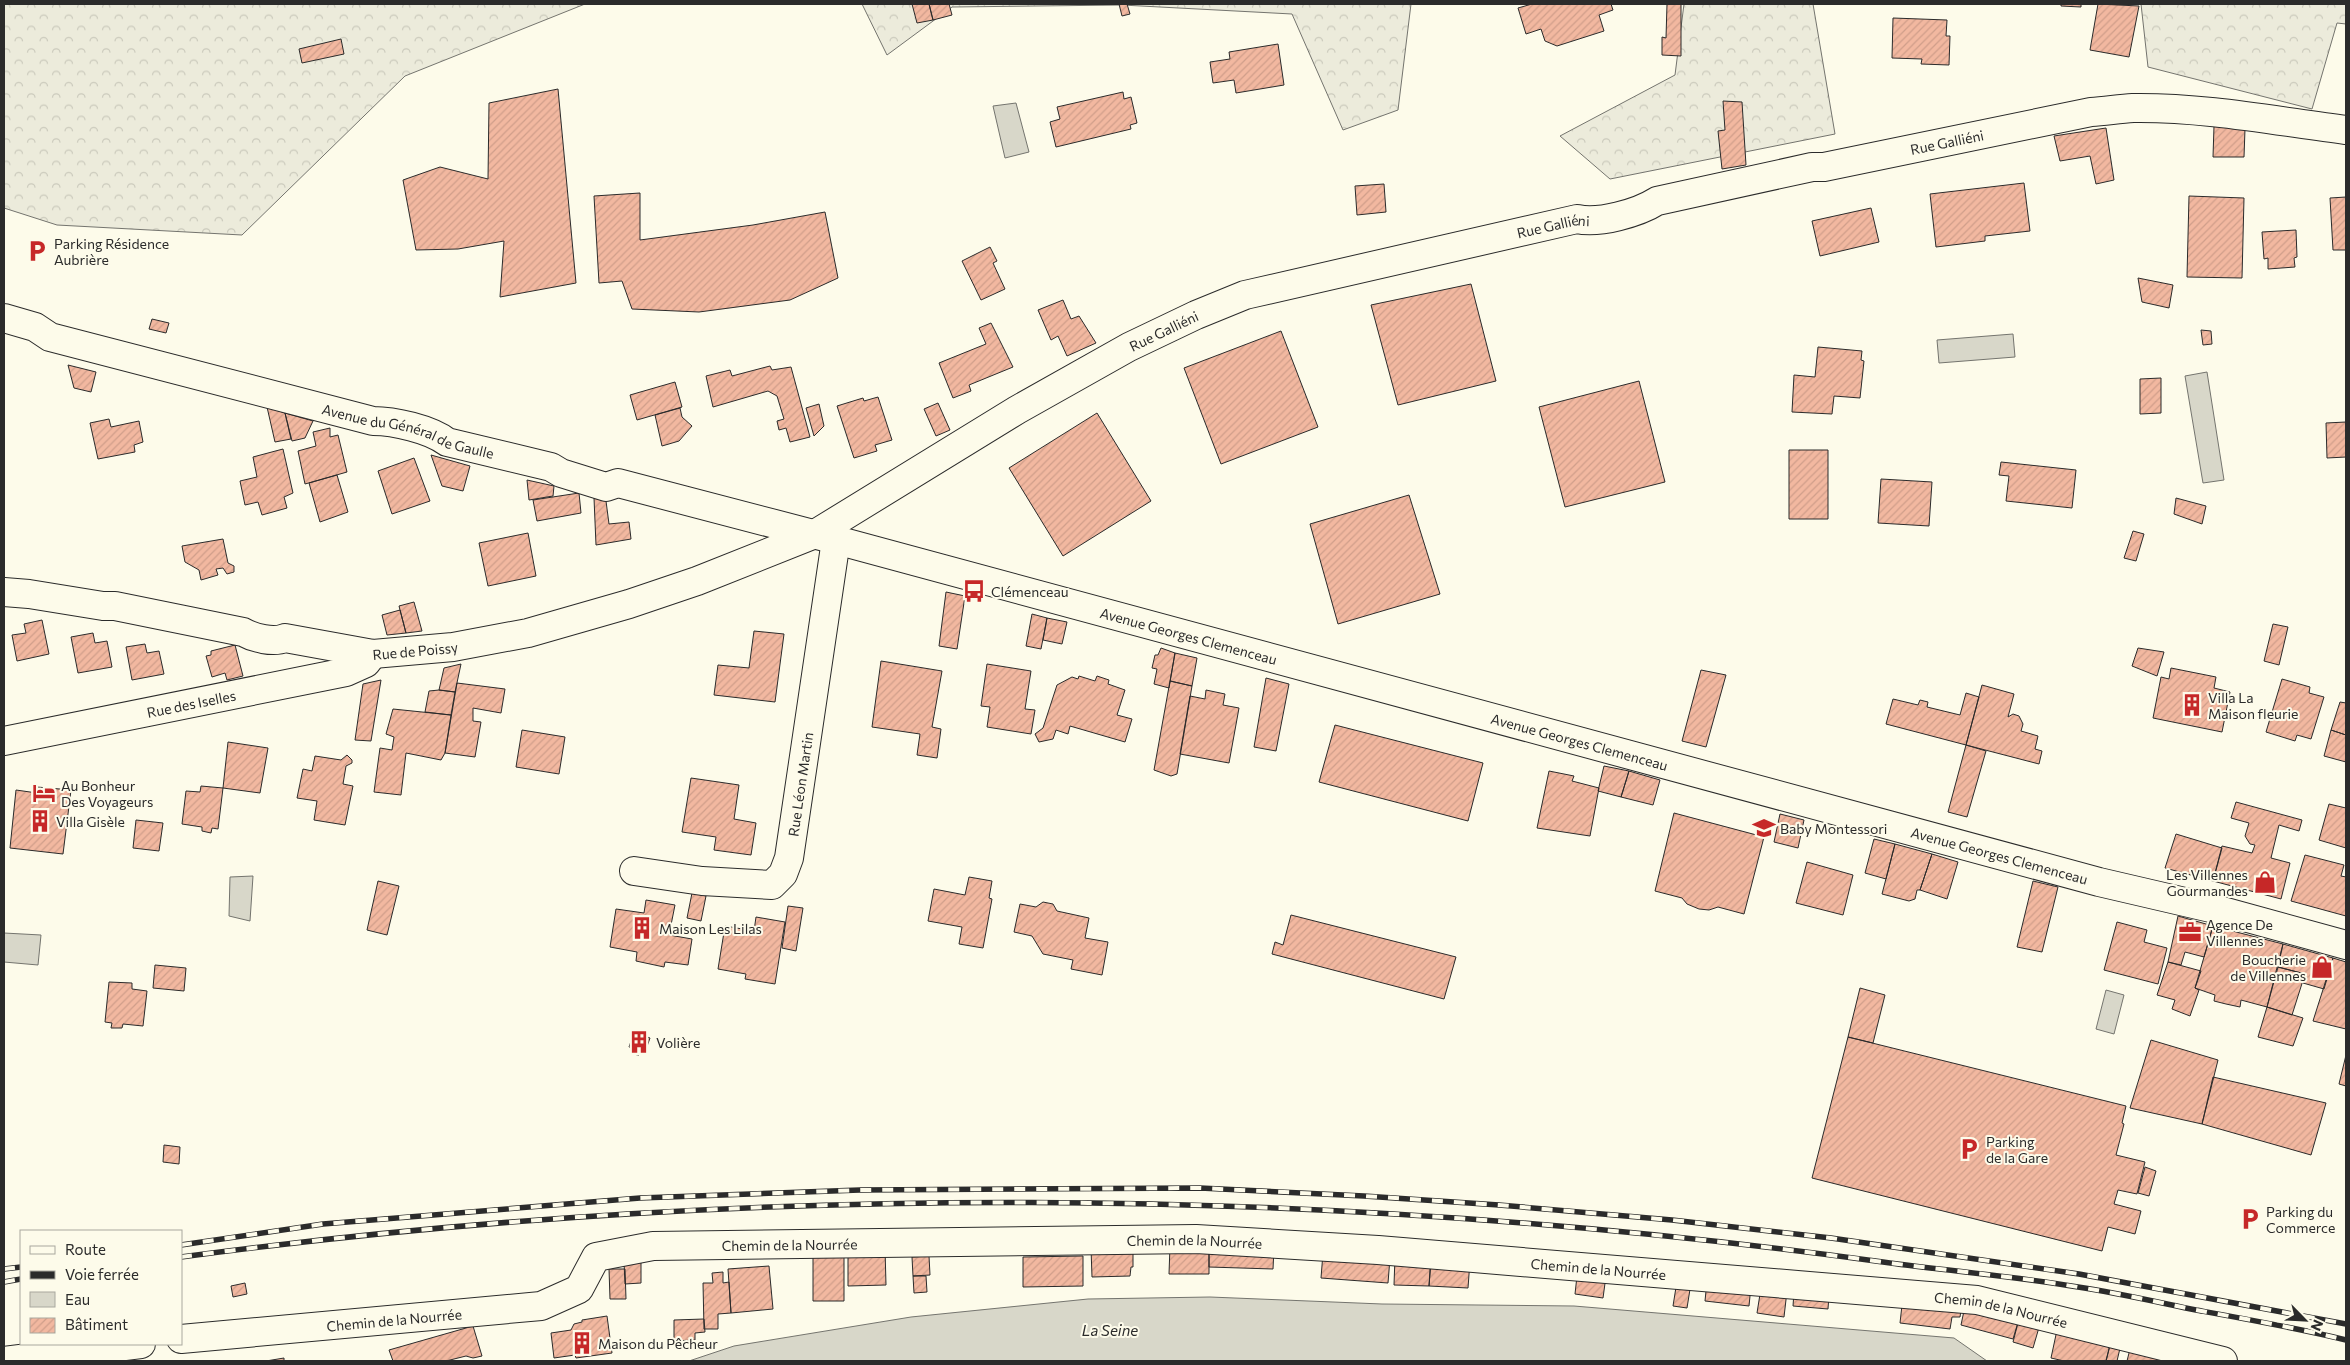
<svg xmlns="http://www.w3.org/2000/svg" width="2350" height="1365" font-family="Commissioner,sans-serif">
<defs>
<pattern id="forest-crowns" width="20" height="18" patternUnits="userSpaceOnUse" patternTransform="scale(1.25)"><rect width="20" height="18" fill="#ecebdb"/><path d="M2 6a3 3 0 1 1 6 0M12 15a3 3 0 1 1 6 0" fill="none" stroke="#cbcabc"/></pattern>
<pattern id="building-hatch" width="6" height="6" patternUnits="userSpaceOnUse" patternTransform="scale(1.25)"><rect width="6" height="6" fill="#f2b8a0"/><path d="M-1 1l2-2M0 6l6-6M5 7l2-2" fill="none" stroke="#d09e8a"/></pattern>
</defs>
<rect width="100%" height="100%" fill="#fdfbea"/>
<path fill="url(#forest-crowns)" stroke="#74746e" d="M4,4H585L405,76L242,235L57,225L4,208Z
M862,4H1411L1398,110L1343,130L1292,14L1122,5L952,7L887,55Z
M1684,4H1813L1835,134L1610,179L1560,136L1675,75Z
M2141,4H2346V24L2337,23L2312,109L2148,67Z"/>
<path fill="#d8d7c9" stroke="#74746e" d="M1016,103L1029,152L1005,158L993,106Z
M2013,334L2015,357L1939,363L1937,340Z
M2207,372L2224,480L2203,483L2185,376Z
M253,876L250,921L229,916L230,877Z
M4,933L41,935L38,965L4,962Z
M2106,990L2124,995L2114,1034L2096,1029Z
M1210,1297L1382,1304L1574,1306L1954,1338L1987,1361H689L734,1346L911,1317L1088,1299Z"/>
<path fill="url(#building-hatch)" stroke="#2b2b2b" d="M912,4H929L933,20L917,23Z
M929,4H949L952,15L933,20Z
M1119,4H1127L1130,14L1122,16Z
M1532,4H1611L1613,10L1599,15L1604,31L1557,46L1545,41L1541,29L1526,34L1518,8Z
M1667,4H1681V56L1662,55V37L1666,38Z
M2061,4H2081V7L2061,6Z
M2098,4L2139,6L2129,57L2090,50Z
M1893,18L1947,20L1946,36H1950L1949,65L1921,64L1922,59L1892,58Z
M341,39L344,54L302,63L299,49Z
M1278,44L1284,85L1236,93L1234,80L1213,83L1210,62L1230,59L1229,52Z
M558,89L576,283L500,297L504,241L458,249L416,250L403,180L440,167L488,179L489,103Z
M1123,92L1124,99L1131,97L1137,123L1130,125L1131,129L1056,147L1050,122L1060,119L1057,107Z
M1723,101L1742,102L1746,165L1722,169L1718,131L1725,130Z
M2214,126L2245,129L2244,157H2213Z
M2106,128L2114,180L2096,184L2090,156L2060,161L2054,136Z
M2024,183L2030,231L1985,236V241L1936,247L1930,194Z
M1384,184L1386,212L1357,215L1355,186Z
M640,193V240L753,225L825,212L838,278L790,300L699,312L632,309L622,281L599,283L594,196Z
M2189,196L2244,198L2242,278L2187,277Z
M2346,197V250H2333L2330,198Z
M1871,208L1879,242L1820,256L1812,221Z
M2296,230L2297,257L2294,258L2295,267L2268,269V258L2264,259L2262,232Z
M990,247L997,261L993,263L1005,289L981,300L962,261Z
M2138,278L2173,285L2169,308L2142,302Z
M1471,284L1496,381L1398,405L1371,305Z
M1063,300L1071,319L1079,316L1096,343L1067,356L1058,336L1051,340L1038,310Z
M152,319L169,323L166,333L149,329Z
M991,323L1013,367L969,385L971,391L953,398L939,363L986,344L979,328Z
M2201,330L2211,331L2212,344L2203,345Z
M1281,331L1318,427L1221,464L1184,368Z
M1818,347L1862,351L1861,360L1864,361L1860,398L1834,396L1832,414L1792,412L1794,375L1815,377Z
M68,365L96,372L91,392L74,388Z
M770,366L772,370L791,367L810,437L790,442L786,428L779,430L777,421L784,419L777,396L768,391L713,407L706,376L730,370L732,376Z
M2161,378V413L2140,414V379Z
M1639,381L1665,482L1565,507L1539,407Z
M675,382L682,407L637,420L630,395Z
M878,397L892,440L875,445L877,451L854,458L837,406L863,398L864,401Z
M938,403L950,430L936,436L924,409Z
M819,404L824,426L814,436L806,408Z
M267,407L285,413L291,439L275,442Z
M680,408L682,417L692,426L679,441L662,446L655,415Z
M285,413L313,421L305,438L292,441Z
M1097,413L1151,501L1063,556L1009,468Z
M109,419L111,427L139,421L143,442L134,445L135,452L98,459L90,423Z
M2346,422V457L2327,458L2326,423Z
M330,428V437L338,435L347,472L305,484L298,451L316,446L313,432Z
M283,449L293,493L284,497L287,508L262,515L258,502L245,505L240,481L257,477L253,457Z
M1789,450H1828V519H1789Z
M431,455L470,466L463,491L442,486Z
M414,458L430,501L392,514L378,471Z
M2001,462L2076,470L2072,508L2006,501L2009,476L1999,475Z
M337,475L348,512L320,522L309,483Z
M1881,479L1932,482L1929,526L1878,523Z
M527,480L554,486L553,496L529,500Z
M579,493L581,513L537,521L533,500Z
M1409,495L1440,594L1338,624L1310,524Z
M594,498L606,501L609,524L629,522L631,539L596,545Z
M2176,498L2206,506L2202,524L2174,514Z
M2133,531L2144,534L2136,561L2124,558Z
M528,533L536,576L488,586L479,543Z
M223,539L228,563L234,566V572L227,574L223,568L216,569L218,575L201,580L199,570L185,562L182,546Z
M946,592L965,596L957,649L939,646Z
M414,602L422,631L406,633L399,606Z
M400,610L406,633L387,635L382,615Z
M1032,614L1047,618L1041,649L1026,646Z
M1047,618L1067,622L1062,644L1043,640Z
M42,620L49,654L17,661L12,635L26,633L24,624Z
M2273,624L2288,627L2279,665L2264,661Z
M754,631L784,634L775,702L714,695L718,665L749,668Z
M93,633L95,643L107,641L112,667L78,673L71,637Z
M145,644L147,653L159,651L164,674L132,680L126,647Z
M235,645L243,676L227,680L225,673L212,677L206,656L211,655V651Z
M1161,648L1175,653L1169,688L1154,684L1157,669L1152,668L1155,655H1158Z
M2138,648L2164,652L2157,676L2132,666Z
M1175,653L1197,658L1192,686L1170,681Z
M881,661L942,671L932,727L941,729L937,758L917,755L920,734L872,727Z
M461,664L455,692L439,690L444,668Z
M987,664L1031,671L1025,709L1035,710L1031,734L987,727L990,707L981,706Z
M2171,668L2216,677L2214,688L2230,692L2222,732L2153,718L2161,677L2169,679Z
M1701,670L1726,675L1706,747L1682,741Z
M1079,676L1095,681L1097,676L1109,680L1108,684L1125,690L1117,715L1132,719L1125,742L1070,726L1068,734L1056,730L1053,739L1039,742L1035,734L1043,728L1057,685L1072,677L1078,679Z
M1266,678L1289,684L1276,751L1254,747Z
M2282,679L2310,687L2309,693L2324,697L2311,739L2297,735L2295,741L2266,732Z
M381,680L371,741L355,740L363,684Z
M1170,681L1192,686L1177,774L1171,776L1154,770Z
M457,683L505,689L501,713L473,708V721L481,722L475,757L445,753Z
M1982,685L2014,694L2008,717L2013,714L2019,716L2023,724L2021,731L2038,736L2035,749L2042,751L2039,764L1966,745Z
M439,690L455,692L451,715L425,712L429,691Z
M1206,690L1225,694L1223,705L1239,708L1229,763L1180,754L1190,696L1205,699Z
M1966,693L1979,697L1966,745L1886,724L1893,699L1918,705L1920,700L1928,702L1927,707L1960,715Z
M2340,702L2346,703V735L2331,730Z
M393,709L451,715L445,753L441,760L406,753L401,795L374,792L380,748L392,750L394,737L386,734Z
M1335,725L1483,763L1468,821L1319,782Z
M522,730L565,737L559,774L516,767Z
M2331,730L2346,735V762L2324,756Z
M228,742L268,748L260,793L223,788Z
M1966,745L1986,751L1967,817L1948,812Z
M347,755L352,760V763L346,766L343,784L353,786L345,825L314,820L317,801L297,798L303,769L312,771L315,756L341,760Z
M1604,766L1629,771L1621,797L1598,791Z
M1549,771L1574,776L1572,781L1599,788L1590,836L1537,828Z
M1629,771L1660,780L1653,805L1621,797Z
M691,778L739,785L734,819L756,823L751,855L714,850L716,837L682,832Z
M201,786L223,788L218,829L212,828L211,833L202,831V827L182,824L186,791L200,792Z
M37,787L71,790L63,854L10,848L16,790L37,793Z
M2236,802L2302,820L2299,831L2279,825L2271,858L2290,863L2281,899L2213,881L2222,846L2252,853L2255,845L2250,844L2245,836L2249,823L2231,818Z
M2329,804L2346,808V848L2319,840Z
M1674,813L1764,837L1744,914L1718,907L1709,910L1699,909L1687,904L1682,898L1655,891Z
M1780,814L1804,820L1798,848L1774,842Z
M136,820L163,823L159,851L133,848Z
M2176,834L2222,848L2213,881L2165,868Z
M1874,839L1895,844L1886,879L1865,873Z
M1895,844L1932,854L1920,890H1917L1915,899L1909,901L1882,894Z
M1932,854L1958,862L1947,899L1920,890Z
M2305,855L2344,865L2341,876L2346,877V916L2291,901Z
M1807,862L1853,875L1843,915L1796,903Z
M969,877L992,881L989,898L992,899L983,948L959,944L962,927L928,921L934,889L965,895Z
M378,881L399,886L387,935L367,930Z
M2033,881L2058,887L2042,952L2017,947Z
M692,893L706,896L701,921L687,918Z
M646,900L675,905L669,935L692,939L688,965L665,962L664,967L636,961L637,952L610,947L616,909L644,913Z
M1043,902L1053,904L1057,911L1089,918L1085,938L1108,942L1102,975L1071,969L1073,960L1043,954L1032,936L1014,932L1020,904L1036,907Z
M788,906L803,908L796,951L782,948Z
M1291,915L1456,957L1444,999L1272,954L1275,942L1283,945Z
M2178,916L2213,926L2204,957L2185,952L2181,965L2168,962Z
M756,917L785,922L775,984L745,979L746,974L718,969L725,926L754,931Z
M2117,922L2147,930L2144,942L2167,948L2158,984L2104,970Z
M2213,926L2283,944L2267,1007L2241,1000L2240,1007L2226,1004L2214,1001L2215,995L2195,988Z
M2283,944L2333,958L2324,989L2303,983L2305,974L2278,967Z
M2333,958L2346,962V1029L2313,1021Z
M2168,962L2201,971L2195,988L2199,990L2190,1016L2172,1009L2175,1000L2157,995Z
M155,965L186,968L184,991L153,988Z
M2278,967L2305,974L2292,1015L2267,1007Z
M109,982L132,983V989L147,991L143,1026L123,1024L122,1028H111L112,1023L105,1022Z
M1860,988L1885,995L1873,1043L1848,1037Z
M2267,1007L2303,1018L2293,1046L2258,1037Z
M634,1032L650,1038L645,1052L640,1051L639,1055L632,1054L635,1049L629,1047Z
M1848,1037L2126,1106L2122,1123L2124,1124L2116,1155L2145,1162L2137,1194L2118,1190L2114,1204L2141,1211L2135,1234L2108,1227L2102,1251L1812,1178Z
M2151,1040L2218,1060L2202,1124L2130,1108Z
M2346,1055V1086L2339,1084Z
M2213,1077L2326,1103L2311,1155L2202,1124Z
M164,1145L180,1147L179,1164L163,1162Z
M2145,1167L2156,1171L2149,1196L2138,1193Z
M1170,1246H1209V1274H1169Z
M1209,1246L1274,1248L1273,1269L1209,1267Z
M1133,1247V1267H1131L1130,1276L1092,1277L1091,1248Z
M848,1248H885L886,1285L848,1286Z
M1323,1253L1390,1258L1388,1283L1321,1278Z
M813,1254H844V1301H813Z
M929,1256L930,1275L913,1276L912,1257Z
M1083,1256V1286L1023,1287V1257Z
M1395,1257L1431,1259L1429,1286L1394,1285Z
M1431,1259L1470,1261L1468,1288L1429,1286Z
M641,1261V1283L625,1284L624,1262Z
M769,1266L773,1309L731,1313L728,1269Z
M609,1269H625L626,1299H610Z
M723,1272V1283L729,1282L731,1313L718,1314V1329H704L703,1283H713L712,1273Z
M913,1276H926L927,1292L914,1293Z
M1577,1276H1606L1603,1298L1575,1294Z
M1677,1281L1691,1283L1687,1308L1673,1306Z
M1707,1281L1751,1286L1749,1306L1705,1301Z
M245,1283L247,1294L233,1297L231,1286Z
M1761,1288L1787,1291L1784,1317L1757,1313Z
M1794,1292L1829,1295L1828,1309L1793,1306Z
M1903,1296L1962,1303L1960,1317H1952L1950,1329L1900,1323Z
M1965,1306L2019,1319L2013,1339L1961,1325Z
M607,1316L612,1353L576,1358L575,1355L554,1358L551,1333L571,1330L574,1324L582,1322V1320Z
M704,1319L705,1332L695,1333V1340L674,1341V1320Z
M2019,1319L2040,1324L2033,1348L2013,1342Z
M473,1326L482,1356L473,1358L466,1356L446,1361H393L389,1350Z
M2057,1330L2111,1341L2106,1361H2064L2051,1358Z
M2111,1341L2121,1344L2117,1361H2106Z
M2131,1345L2185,1361H2127Z
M284,1358V1361H266Z"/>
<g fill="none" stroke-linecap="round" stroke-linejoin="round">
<defs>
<g id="minor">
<path id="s1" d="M4,318L35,327L50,337L373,421C394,421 430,429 447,442L551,467L561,473L606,487L618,483L836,540L2099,882L2215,909L2346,945"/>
<path id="s2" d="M4,741L346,672L366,663L373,654"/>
<path id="s3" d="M634,871L702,881L772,885L783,874L789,858L836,540"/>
<path id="s4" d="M181,1339L541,1306L579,1289L596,1257L653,1246L1196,1239L1378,1250L1977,1300L2223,1361"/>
<path d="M4,1361L141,1344"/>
</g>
<g id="tertiary">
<path id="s5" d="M4,592L29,594L103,606H115L243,632C254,638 273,643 285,638L373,654L453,647L528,633L629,604L697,581L815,534L1017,410L1129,347L1196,315L1245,295L1577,219C1599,224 1638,213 1657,201L1812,167H1824L2091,112C2105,111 2119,109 2133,108C2204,107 2276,121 2346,130"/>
</g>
</defs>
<use href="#minor" stroke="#2b2b2b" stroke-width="30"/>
<use href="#tertiary" stroke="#2b2b2b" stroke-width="30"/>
<use href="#minor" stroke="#fdfbea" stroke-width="28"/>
<use href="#tertiary" stroke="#fdfbea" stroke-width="28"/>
<defs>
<path id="rail" d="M181,1245L323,1224L640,1198L860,1190L1200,1188L1364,1196L1499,1205L1672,1220L1831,1238L2079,1274L2346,1324
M181,1257C745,1182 1319,1185 1883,1262C1948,1271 2013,1276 2078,1287C2118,1293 2157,1302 2196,1310C2246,1319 2297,1328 2346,1340
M4,1269L21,1267
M4,1282L21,1279"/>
</defs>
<use href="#rail" stroke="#2b2b2b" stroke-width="5.5"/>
<use href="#rail" stroke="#fdfbea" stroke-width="4" stroke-dasharray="11" stroke-linecap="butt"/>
</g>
<defs>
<symbol id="parking-bare" viewBox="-9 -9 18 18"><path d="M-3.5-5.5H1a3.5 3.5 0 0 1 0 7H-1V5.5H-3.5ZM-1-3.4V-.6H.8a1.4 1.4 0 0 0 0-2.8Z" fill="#c62828" stroke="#fdfbea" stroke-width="2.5" paint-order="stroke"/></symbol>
<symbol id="bus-bare" viewBox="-9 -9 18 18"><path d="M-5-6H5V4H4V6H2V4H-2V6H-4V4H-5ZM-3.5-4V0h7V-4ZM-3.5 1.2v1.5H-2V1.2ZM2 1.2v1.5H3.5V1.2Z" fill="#c62828" stroke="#fdfbea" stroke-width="2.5" paint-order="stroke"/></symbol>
<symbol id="building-bare" viewBox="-9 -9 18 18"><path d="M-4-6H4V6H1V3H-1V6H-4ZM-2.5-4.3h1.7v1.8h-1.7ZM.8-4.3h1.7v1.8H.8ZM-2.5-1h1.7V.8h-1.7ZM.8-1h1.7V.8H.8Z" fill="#c62828" stroke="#fdfbea" stroke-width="2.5" paint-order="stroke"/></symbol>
<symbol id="hotel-bare" viewBox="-9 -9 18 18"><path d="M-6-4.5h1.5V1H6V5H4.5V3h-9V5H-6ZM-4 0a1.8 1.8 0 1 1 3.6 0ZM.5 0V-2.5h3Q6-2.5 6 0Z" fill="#c62828" stroke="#fdfbea" stroke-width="2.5" paint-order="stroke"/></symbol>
<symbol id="school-bare" viewBox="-9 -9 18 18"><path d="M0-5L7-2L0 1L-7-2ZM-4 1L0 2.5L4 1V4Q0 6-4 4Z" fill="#c62828" stroke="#fdfbea" stroke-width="2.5" paint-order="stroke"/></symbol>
<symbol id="shop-bare" viewBox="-9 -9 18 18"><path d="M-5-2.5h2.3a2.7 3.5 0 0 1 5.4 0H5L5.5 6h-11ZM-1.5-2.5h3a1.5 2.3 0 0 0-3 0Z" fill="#c62828" stroke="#fdfbea" stroke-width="2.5" paint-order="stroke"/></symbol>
<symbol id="office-bare" viewBox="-9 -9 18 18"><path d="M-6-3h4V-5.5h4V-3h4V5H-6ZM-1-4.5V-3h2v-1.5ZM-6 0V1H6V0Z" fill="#c62828" stroke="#fdfbea" stroke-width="2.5" paint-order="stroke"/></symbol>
</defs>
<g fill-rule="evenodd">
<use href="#parking-bare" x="21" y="235" width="32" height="32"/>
<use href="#bus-bare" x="958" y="575" width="32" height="32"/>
<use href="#building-bare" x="2176" y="689" width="32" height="32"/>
<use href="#hotel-bare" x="28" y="777" width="32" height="32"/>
<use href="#building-bare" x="24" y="805" width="32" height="32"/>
<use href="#school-bare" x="1748" y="812" width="32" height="32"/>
<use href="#shop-bare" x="2249" y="866" width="32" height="32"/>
<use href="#building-bare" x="626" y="912" width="32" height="32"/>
<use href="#office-bare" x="2174" y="916" width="32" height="32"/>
<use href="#shop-bare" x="2306" y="951" width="32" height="32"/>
<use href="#building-bare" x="623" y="1026" width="32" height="32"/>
<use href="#parking-bare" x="1953" y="1133" width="32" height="32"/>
<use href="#parking-bare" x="2234" y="1203" width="32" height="32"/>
<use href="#building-bare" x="566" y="1327" width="32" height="32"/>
</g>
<g text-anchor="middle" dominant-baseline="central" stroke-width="4" stroke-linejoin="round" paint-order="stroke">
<g font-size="14" fill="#2b2b2b" stroke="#fdfbea">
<text stroke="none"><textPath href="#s5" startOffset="2049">Rue Galliéni</textPath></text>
<text stroke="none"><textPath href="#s5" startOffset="1645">Rue Galliéni</textPath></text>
<text stroke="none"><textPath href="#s5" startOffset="1240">Rue Galliéni</textPath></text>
<text stroke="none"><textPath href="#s1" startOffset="421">Avenue du Général de Gaulle</textPath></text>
<text stroke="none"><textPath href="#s1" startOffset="1231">Avenue Georges Clemenceau</textPath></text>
<text stroke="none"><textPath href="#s5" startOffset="418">Rue de Poissy</textPath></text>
<text stroke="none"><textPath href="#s2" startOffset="191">Rue des Iselles</textPath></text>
<text stroke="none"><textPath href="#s1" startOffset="1636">Avenue Georges Clemenceau</textPath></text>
<text stroke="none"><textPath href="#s3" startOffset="246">Rue Léon Martin</textPath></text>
<text stroke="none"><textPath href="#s1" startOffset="2071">Avenue Georges Clemenceau</textPath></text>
<text stroke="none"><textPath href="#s4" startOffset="1039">Chemin de la Nourrée</textPath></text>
<text stroke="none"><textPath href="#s4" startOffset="634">Chemin de la Nourrée</textPath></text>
<text stroke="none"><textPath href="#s4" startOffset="1444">Chemin de la Nourrée</textPath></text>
<text stroke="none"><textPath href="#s4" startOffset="1849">Chemin de la Nourrée</textPath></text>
<text stroke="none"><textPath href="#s4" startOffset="214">Chemin de la Nourrée</textPath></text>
</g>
<g font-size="14" fill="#2b2b2b" stroke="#fdfbea" text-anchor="start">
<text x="54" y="243">Parking Résidence<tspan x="54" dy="16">Aubrière</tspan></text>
<text x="991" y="591">Clémenceau</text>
<text x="2208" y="697">Villa La<tspan x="2208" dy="16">Maison fleurie</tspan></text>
<text x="61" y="785">Au Bonheur<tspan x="61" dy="16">Des Voyageurs</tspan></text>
<text x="56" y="821">Villa Gisèle</text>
<text x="1780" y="828">Baby Montessori</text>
<text x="2248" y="874" text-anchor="end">Les Villennes<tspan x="2248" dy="16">Gourmandes</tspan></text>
<text x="2206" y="924">Agence De<tspan x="2206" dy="16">Villennes</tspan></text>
<text x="659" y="928">Maison Les Lilas</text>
<text x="2306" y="959" text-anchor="end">Boucherie<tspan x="2306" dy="16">de Villennes</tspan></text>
<text x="656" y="1042">Volière</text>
<text x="1986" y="1141">Parking<tspan x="1986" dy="16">de la Gare</tspan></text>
<text x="2266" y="1211">Parking du<tspan x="2266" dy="16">Commerce</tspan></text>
<text x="598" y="1343">Maison du Pêcheur</text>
</g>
<g font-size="15" font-style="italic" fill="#2b2b2b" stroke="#fdfbea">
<text x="1110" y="1330">La Seine</text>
</g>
</g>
<rect width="2350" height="1365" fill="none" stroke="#2b2b2b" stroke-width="10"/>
<rect x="20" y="1230" width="162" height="115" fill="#fdfbea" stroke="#a9a89e"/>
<rect x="30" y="1246" width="25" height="8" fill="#fdfbea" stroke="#a9a89e"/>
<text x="65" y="1255" font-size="15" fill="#2b2b2b">Route</text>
<rect x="30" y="1271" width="25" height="8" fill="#2b2b2b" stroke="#a9a89e"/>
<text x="65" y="1280" font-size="15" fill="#2b2b2b">Voie ferrée</text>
<rect x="30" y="1292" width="25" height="15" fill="#d8d7c9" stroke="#a9a89e"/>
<text x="65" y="1305" font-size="15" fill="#2b2b2b">Eau</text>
<rect x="30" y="1318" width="25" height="15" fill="url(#building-hatch)" stroke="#a9a89e"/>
<text x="65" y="1330" font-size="15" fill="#2b2b2b">Bâtiment</text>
<g transform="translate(2305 1320) rotate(114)" stroke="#fdfbea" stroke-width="4" paint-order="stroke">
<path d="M0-4L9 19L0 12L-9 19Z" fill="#2b2b2b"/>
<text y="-8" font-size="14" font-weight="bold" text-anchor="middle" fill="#2b2b2b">N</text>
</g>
</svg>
